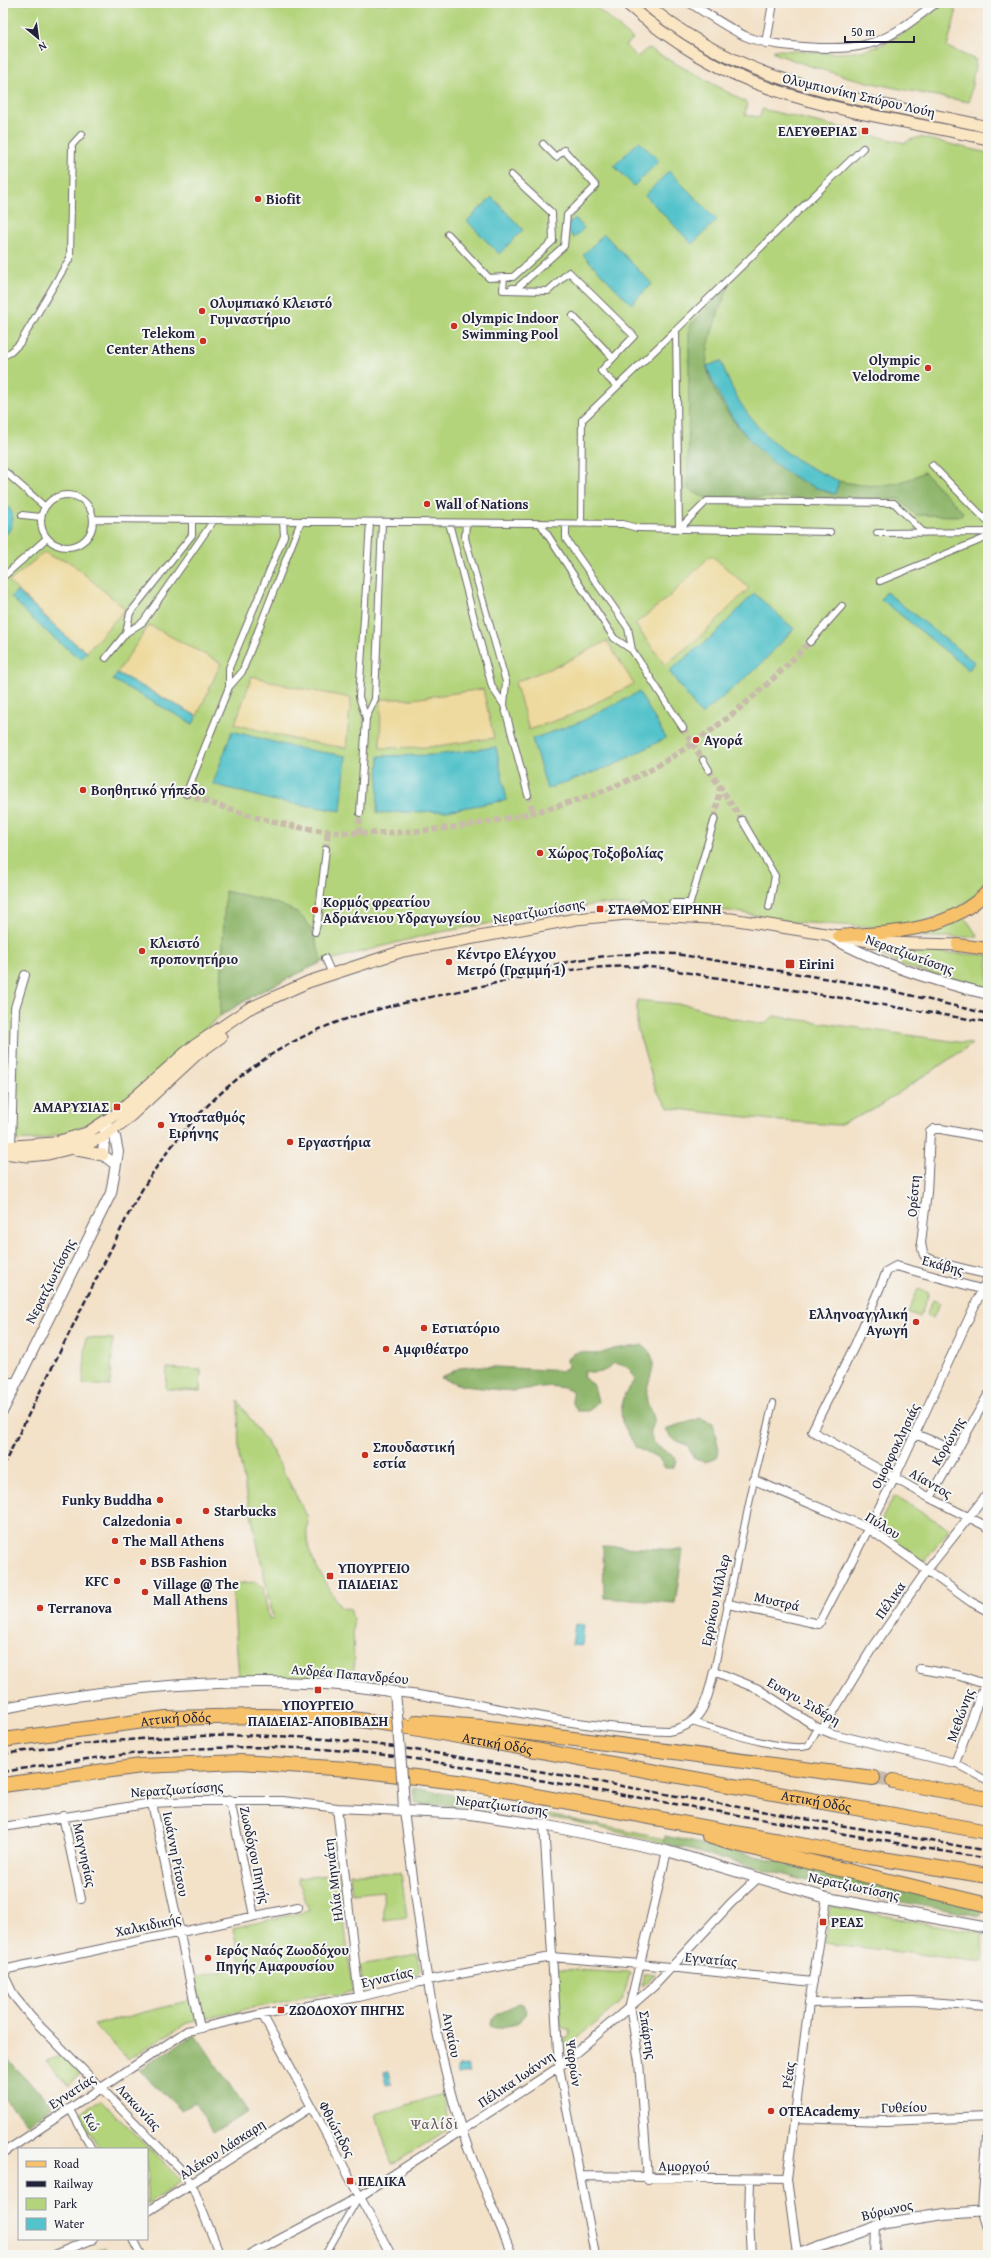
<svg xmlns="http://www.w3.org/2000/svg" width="991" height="2258" font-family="'Gentium Book Plus',serif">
<rect width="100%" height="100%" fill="#f6f6f2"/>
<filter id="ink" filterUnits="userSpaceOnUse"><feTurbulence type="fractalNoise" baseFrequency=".025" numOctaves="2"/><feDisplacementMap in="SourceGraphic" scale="8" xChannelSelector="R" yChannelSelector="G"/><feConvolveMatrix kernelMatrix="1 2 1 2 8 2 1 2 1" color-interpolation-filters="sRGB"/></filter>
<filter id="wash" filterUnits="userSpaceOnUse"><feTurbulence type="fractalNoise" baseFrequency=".012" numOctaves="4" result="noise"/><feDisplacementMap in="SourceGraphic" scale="16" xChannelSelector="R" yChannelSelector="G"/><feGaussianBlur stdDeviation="0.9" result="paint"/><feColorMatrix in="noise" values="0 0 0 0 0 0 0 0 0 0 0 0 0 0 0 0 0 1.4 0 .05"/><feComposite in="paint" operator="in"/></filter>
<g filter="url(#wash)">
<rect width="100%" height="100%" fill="#f3e1c8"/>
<path fill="#b4d47c" stroke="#6b7b5c" d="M3,3H591L633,39L625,45L637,57L648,48L747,103L745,115L760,117L762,109L905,143L910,140L920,137L988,153V884L977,895L951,912L919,923L887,928L794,922L731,911L598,904L430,934L322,962L260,992L220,1016L106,1115L75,1130L37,1140L3,1141Z
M945,3H952L956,13L947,47L976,60L969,102C903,90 836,78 774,53V50C808,50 845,59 878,46C901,38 924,17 945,3Z
M965,917L978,937H920Z
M870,950L988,955V989L910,968Z
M637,1000L688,1005L730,1018L765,1024L774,1016L972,1044L873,1110L838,1125L780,1121L669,1108L656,1090L637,1028Z
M918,1289L929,1293L920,1317L908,1312Z
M933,1300L940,1303L933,1318L926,1315Z
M86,1338L113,1339L110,1386L83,1384Z
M167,1368L201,1370L200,1391L166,1389Z
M238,1401L273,1452L307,1516C309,1524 306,1530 307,1538C308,1558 330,1589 340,1607L350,1609L353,1618L354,1677L239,1678L232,1584L256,1582L263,1588L269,1619L273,1618L239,1457Z
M894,1496L950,1529L924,1562L877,1528Z
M465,1797L664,1839L663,1843L572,1821L464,1805Z
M350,1873H401L407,1917L384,1920L383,1891L352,1894Z
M338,1874L353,1991L338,1995L323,1994L295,1999L187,2023L128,2059L94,2025L200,1998L195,1977L241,1967L233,1928L309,1911L298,1878Z
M831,1906L982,1933L983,1962L825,1943Z
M417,1955L420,1971L417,1974L363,1988L360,1965Z
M556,1969L630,1973L622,2001L562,2050L561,2049L562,2040L569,2037L571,2031L561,2027Z
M644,1974H656L641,1986Z
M66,2054L83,2072L69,2085L46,2061Z
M442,2094L450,2128L392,2165L376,2115Z
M100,2100L182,2181L147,2205V2149H99L78,2113Z
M105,2247L108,2255H86Z"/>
<path fill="#8fb66c" stroke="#586c54" d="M730,285C721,303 704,347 707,367C717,420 784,480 834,494L839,481C869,488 896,488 924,472L963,512L961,516L915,515L900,499L703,497L688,489L689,326Z
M225,891C248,897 294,902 308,924C315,935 318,949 322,962L260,992L220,1016Z
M642,1345C666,1362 643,1379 647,1402C649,1408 653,1413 654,1419C655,1423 652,1427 651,1431C649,1443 662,1450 672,1454L676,1461L673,1468H665L658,1457L636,1448L622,1422L621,1410L625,1393L635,1381C632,1368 627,1366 614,1363C605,1373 598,1374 585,1371L583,1377L594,1385L598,1402L589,1411H577L572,1401L573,1392L564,1388L550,1386L512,1391L463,1386L441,1378L459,1368L480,1366L563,1371L568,1368L567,1359C581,1345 587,1357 602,1353C606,1352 610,1350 614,1349C623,1347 632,1348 642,1345Z
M700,1418L713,1423L719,1450L717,1457L706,1462L694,1458L688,1446L671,1438L666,1430C677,1423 688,1424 700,1418Z
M603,1546L683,1550L675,1603L604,1598Z
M413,1788L465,1797L464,1805H420L415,1802Z
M665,1836L982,1906L980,1916L857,1894L663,1843Z
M519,2004L525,2006L527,2012L517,2024L496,2028L489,2026C493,2012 508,2011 519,2004Z
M196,2035L248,2112L213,2132L195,2102L181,2110L139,2070L185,2040Z
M3,2052L15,2067L53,2106L28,2125L3,2096Z"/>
<path fill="#eeda9e" stroke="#887e6c" d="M44,552L54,558L69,561L125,609L87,652L68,638L9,582Z
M711,555L749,588L703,634L665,665L635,624L670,596Z
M149,625L221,663L197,716L117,673Z
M607,641L634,684L571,715L529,730L515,682L562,664Z
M252,676L288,686L351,698L346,748L293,739L235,724Z
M483,689L494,738L429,747L380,748L381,699H413Z"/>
<path fill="#55c3cb" stroke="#3c7283" d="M639,141L659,161L634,186L614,166Z
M669,171L717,220L692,244L645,195Z
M492,197L523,230L499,254L467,221Z
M575,218L584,228L574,238L565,227Z
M604,234L652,284L631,304L583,255Z
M721,361C742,423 780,456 839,481L835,494C774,478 726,424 707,366Z
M3,503C17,511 15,528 3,537Z
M17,591L68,638L87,652L81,659C56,641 32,620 11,597Z
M886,592L974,662L969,670L881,599Z
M754,593L794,629L755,670L701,715L669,671L715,634Z
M117,673L197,716L193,724L113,680Z
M639,692L666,738L614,765L547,789L532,739L580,722Z
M232,731L296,748L346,756L341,811L271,800L213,784Z
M496,747L507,800L446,811L377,813L379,756L436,755Z
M575,1624L584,1625L582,1646L572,1645Z
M467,2065L470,2072L458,2074L457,2068L459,2066Z
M389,2071L392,2084L386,2085L383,2072Z"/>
</g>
<g filter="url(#ink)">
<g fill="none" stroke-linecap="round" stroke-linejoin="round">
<path stroke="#c9bbac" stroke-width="6" stroke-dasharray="6 3" stroke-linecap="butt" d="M683,728L703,760
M709,770L742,820
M186,794C235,812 284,828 336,832C430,839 572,814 655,767C713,734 764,690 810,642
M528,795L533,812
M715,818L720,787
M359,833L360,813
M326,849L328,831"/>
<path stroke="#c9bbac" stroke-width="14" stroke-dasharray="14 7" stroke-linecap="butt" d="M873,1778L893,1781"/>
<defs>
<path id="pedestrian" d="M511,175L552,213L553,241L513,277H504L503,290L548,291L569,272L634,336L601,371L617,386
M448,234L489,278L504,277
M512,288H517L564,246L567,215L596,186L564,150L556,157L543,144
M573,316L613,358
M3,356L11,352L20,343L70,258L72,145L82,134
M932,465L988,522
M3,470L44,506
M41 521a26 26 0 1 1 52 0a26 26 0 1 1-52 0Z
M22,515L41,517
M93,519L623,524L637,528L830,532
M449,523L492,687L504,705
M466,523L465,538L506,682L504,705L528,795
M540,523L614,638L632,650
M566,524V539L628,628L632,650L683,728
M581,524L582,420L676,330
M679,529L676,330L863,148
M679,529L707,501L894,503L924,533
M877,533L988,532
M3,577L47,538
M880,581L988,537
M126,633L130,613L192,535V520
M810,642L842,606
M106,658L126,633L143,622L214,520
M229,687V668L284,536L283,521
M366,718L359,697L370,523
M703,760L709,770
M186,794L229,687L242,672L301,521
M360,813L366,718L375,699L382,523
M742,820L775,876L769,907
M672,903H690L715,818
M641,914L643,903
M315,932L318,920L326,849
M325,958L332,974
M714,1671L754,1480L773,1403
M692,1722C716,1729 786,1753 808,1746L818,1728
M955,1763L988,1781
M69,2108L92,2149
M325,2255L358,2198"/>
<path id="minor" d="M690,3C708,14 726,27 745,36C770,47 842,52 868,44C893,38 915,18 936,3
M766,43L773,3
M988,1138L941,1129H934L930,1132L927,1192L921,1243C922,1247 922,1251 924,1255C930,1262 977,1272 988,1274
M11,1146L15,1008L25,975
M988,1291L896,1266L887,1271L855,1345L812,1431L930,1498L988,1527
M3,1382H15
M915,1434L957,1451
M754,1480L868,1528L971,1602L988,1611
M930,1498L988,1395
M728,1604L819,1624L895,1477L988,1277
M920,1669L957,1675L988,1685
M395,1692C486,1702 576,1730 668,1731C703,1726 707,1700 714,1671L758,1689L818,1728L833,1734L955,1763L988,1676
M822,1730L871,1650L927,1570L988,1493
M230,1800L254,1916
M152,1803L200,2028
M337,1808L359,1997
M63,1816L81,1899
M544,1825L559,2067L595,2255
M3,1827L152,1803L194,1801H283L337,1808L404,1811C418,1910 428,2012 455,2108C469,2158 493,2206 512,2255
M3,1970L298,1907
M3,1973L14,1996L31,2017L183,2172L192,2185L220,2255
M809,2003L913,2001L988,2006
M262,2014L391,2255
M796,2118L885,2121L988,2117
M988,2122L982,2211L988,2230
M3,2153L187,2031L262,2014L359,1997L428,1980L551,1957L640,1964L813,1982
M582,2176L787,2179
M648,2179L639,2062L630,2005L667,1851
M750,2180L749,2220L751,2255
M147,2212L311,2107
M133,2239L141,2255
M797,2254L787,2179L809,2003L827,1898
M54,2255L93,2239
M250,2255L359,2197L559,2067L653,1987L731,1903L759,1877
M875,2255L876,2226"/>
<path id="tertiary" d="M829,936C878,964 933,981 988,994
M105,1130L103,1155L115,1164
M3,1410L111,1193L118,1152L115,1137L107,1126
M3,1708C123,1686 274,1671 395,1692L397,1715
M403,1789L404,1811L470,1814L544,1825L667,1851L827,1898L988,1928
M796,2255L886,2223L944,2214L988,2211"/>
<path id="secondary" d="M626,3C669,41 723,74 778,91C846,114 918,123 988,139
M645,3C746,90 865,98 988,127
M3,1147L53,1143L87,1133L116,1114L191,1048L248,1009L308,982L403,951L576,919L627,914L731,919L882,943L958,945
M77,1150L103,1155
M3,1153L28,1156L48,1154L85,1145L105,1136L126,1120L196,1055L221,1037"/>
<path id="primary" d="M839,936C892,932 947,933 988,891
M958,945L988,949"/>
<g id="motorway">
<path d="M417,1722L482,1727L873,1778"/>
<path id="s1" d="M3,1740L166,1718L266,1716L352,1719L397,1725L988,1832"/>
<path d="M893,1781L988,1799"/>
<path d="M3,1785L141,1766L240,1762L348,1769L466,1783L839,1852L988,1876"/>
<path d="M709,1836L728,1842L988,1905"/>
</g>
</defs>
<use href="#pedestrian" stroke="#6b656c" stroke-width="8"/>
<use href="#minor" stroke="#6b656c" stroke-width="10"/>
<use href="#tertiary" stroke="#6b656c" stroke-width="12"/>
<use href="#secondary" stroke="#6b656c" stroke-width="13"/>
<use href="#primary" stroke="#6b656c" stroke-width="14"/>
<use href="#motorway" stroke="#6b656c" stroke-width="16"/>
<use href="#pedestrian" stroke="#fff" stroke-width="6"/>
<use href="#minor" stroke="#fff" stroke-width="8"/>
<use href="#tertiary" stroke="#fff" stroke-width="10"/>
<use href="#secondary" stroke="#fbe6c4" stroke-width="11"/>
<use href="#primary" stroke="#f6c16b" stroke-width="12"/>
<use href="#motorway" stroke="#f6c16b" stroke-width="14"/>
<path stroke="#22223b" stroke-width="2.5" stroke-dasharray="6 3" stroke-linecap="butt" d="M545,967C589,956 631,952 676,954L872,986L988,1014
M3,1466L132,1207C177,1125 246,1056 335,1023C378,1007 423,999 468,989C533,975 594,962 661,968C668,968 676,971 684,972C707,976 731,980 754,984C832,996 910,1010 988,1022
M3,1754C101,1740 198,1732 297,1737C397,1743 496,1764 594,1781C725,1805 857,1828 988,1851
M3,1772C100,1755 198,1744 297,1748C395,1751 492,1772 589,1789C722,1812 855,1836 988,1859"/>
<defs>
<path id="tertiary-bridge" d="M397,1715L403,1789"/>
</defs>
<use href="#tertiary-bridge" stroke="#6b656c" stroke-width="12" stroke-linecap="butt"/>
<use href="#tertiary-bridge" stroke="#fff" stroke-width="10"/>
</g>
</g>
<g fill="#c8321e" stroke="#f6f6f2" stroke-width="1.5">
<rect x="861" y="127" width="8" height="8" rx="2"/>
<circle cx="258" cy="199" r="4"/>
<circle cx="202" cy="311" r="4"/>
<circle cx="454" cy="326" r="4"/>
<circle cx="203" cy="341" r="4"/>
<circle cx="928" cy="368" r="4"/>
<circle cx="427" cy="504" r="4"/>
<circle cx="696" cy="740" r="4"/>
<circle cx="83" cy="790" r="4"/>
<circle cx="540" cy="853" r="4"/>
<rect x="596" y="905" width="8" height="8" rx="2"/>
<circle cx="315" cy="910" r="4"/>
<circle cx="142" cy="951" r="4"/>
<circle cx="449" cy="962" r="4"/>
<rect x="785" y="959" width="10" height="10" rx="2"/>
<rect x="113" y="1103" width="8" height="8" rx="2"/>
<circle cx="161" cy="1125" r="4"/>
<circle cx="290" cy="1142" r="4"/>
<circle cx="916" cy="1322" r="4"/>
<circle cx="424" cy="1328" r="4"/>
<circle cx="386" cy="1349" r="4"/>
<circle cx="365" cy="1455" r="4"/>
<circle cx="160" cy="1500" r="4"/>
<circle cx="206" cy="1511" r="4"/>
<circle cx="179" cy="1521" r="4"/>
<circle cx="115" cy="1541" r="4"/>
<circle cx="143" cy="1562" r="4"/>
<rect x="326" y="1572" width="8" height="8" rx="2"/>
<circle cx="117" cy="1581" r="4"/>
<circle cx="145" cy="1592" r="4"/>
<circle cx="40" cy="1608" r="4"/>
<rect x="314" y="1686" width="8" height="8" rx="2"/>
<rect x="819" y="1918" width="8" height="8" rx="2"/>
<circle cx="208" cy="1958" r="4"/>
<rect x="277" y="2006" width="8" height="8" rx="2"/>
<circle cx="771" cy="2111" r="4"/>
<rect x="346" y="2177" width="8" height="8" rx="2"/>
</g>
<g text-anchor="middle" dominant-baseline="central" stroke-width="4" stroke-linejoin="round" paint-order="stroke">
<g font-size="14" fill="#22223b" stroke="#f6f6f2">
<text transform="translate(859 95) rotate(13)">Ολυμπιονίκη Σπύρου Λούη</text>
<text transform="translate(539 911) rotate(-10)">Νερατζιωτίσσης</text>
<text transform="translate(910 954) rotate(20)">Νερατζιωτίσσης</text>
<text transform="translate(913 1196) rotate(-86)">Ορέστη</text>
<text transform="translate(943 1265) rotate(15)">Εκάβης</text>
<text transform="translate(50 1281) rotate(-63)">Νερατζιωτίσσης</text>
<text transform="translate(948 1441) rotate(-60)">Κορώνης</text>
<text transform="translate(895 1446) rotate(-64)">Ομορφοκλησιάς</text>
<text transform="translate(931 1483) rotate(30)">Αίαντος</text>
<text transform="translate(883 1525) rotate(32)">Πύλου</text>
<text transform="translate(715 1600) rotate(-78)">Ερρίκου Μίλλερ</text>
<text transform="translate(890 1600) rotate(-55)">Πέλικα</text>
<text transform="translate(777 1601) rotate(13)">Μυστρά</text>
<text transform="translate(350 1674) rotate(5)">Ανδρέα Παπανδρέου</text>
<text transform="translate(804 1701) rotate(30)">Ευαγυ. Σιδέρη</text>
<text transform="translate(960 1715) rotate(-70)">Μεθώνης</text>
<text stroke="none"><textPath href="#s1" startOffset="174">Αττική Οδός</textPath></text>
<text stroke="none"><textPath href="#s1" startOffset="498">Αττική Οδός</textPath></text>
<text transform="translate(177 1789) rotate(-4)">Νερατζιωτίσσης</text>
<text stroke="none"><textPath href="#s1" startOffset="822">Αττική Οδός</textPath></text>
<text transform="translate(502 1805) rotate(7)">Νερατζιωτίσσης</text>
<text transform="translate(176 1854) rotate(79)">Ιωάννη Ρίτσου</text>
<text transform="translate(85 1855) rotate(78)">Μαγνησίας</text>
<text transform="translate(255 1855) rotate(78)">Ζωοδόχου Πηγής</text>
<text transform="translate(333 1880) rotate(-97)">Ηλία Μηνιάτη</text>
<text transform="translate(854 1886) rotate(12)">Νερατζιωτίσσης</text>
<text transform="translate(148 1925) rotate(-12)">Χαλκιδικής</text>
<text transform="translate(711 1959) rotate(6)">Εγνατίας</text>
<text transform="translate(387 1977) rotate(-13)">Εγνατίας</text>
<text transform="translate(452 2035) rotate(79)">Αιγαίου</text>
<text transform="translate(648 2035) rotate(81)">Σπάρτης</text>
<text transform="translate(574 2063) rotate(82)">Ψαρρών</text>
<text transform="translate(788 2075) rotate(-83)">Ρέας</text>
<text transform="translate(516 2079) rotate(-34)">Πέλικα Ιωάννη</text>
<text transform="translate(72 2091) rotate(-33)">Εγνατίας</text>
<text transform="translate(139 2107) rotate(47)">Λακωνίας</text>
<text transform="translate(904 2107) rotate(-1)">Γυθείου</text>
<text transform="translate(92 2122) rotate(60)">Κώ</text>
<text transform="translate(337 2129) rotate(62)">Φθιώτιδος</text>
<text transform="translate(222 2149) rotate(-33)">Αλέκου Λάσκαρη</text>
<text transform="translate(684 2166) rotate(1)">Αμοργού</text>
<text transform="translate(887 2210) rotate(-13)">Βύρωνος</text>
</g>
<g font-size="14" font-weight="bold" fill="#22223b" stroke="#f6f6f2" text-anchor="start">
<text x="857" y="131" text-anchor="end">ΕΛΕΥΘΕΡΙΑΣ</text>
<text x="266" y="199">Biofit</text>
<text x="210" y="303">Ολυμπιακό Κλειστό<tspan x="210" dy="16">Γυμναστήριο</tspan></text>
<text x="462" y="318">Olympic Indoor<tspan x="462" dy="16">Swimming Pool</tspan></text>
<text x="195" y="333" text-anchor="end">Telekom<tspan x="195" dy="16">Center Athens</tspan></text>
<text x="920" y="360" text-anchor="end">Olympic<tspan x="920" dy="16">Velodrome</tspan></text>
<text x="435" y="504">Wall of Nations</text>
<text x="704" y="740">Αγορά</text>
<text x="91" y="790">Βοηθητικό γήπεδο</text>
<text x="548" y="853">Χώρος Τοξοβολίας</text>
<text x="323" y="902">Κορμός φρεατίου<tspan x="323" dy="16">Αδριάνειου Υδραγωγείου</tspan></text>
<text x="608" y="909">ΣΤΑΘΜΟΣ ΕΙΡΗΝΗ</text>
<text x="150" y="943">Κλειστό<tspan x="150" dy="16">προπονητήριο</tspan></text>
<text x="457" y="954">Κέντρο Ελέγχου<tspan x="457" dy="16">Μετρό (Γραμμή 1)</tspan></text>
<text x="799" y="964">Eirini</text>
<text x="109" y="1107" text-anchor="end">ΑΜΑΡΥΣΙΑΣ</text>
<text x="169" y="1117">Υποσταθμός<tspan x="169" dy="16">Ειρήνης</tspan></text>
<text x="298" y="1142">Εργαστήρια</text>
<text x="908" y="1314" text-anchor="end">Ελληνοαγγλική<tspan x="908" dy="16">Αγωγή</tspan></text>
<text x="432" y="1328">Εστιατόριο</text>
<text x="394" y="1349">Αμφιθέατρο</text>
<text x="373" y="1447">Σπουδαστική<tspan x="373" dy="16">εστία</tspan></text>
<text x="152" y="1500" text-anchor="end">Funky Buddha</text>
<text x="214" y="1511">Starbucks</text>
<text x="171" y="1521" text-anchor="end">Calzedonia</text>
<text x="123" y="1541">The Mall Athens</text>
<text x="151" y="1562">BSB Fashion</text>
<text x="338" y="1568">ΥΠΟΥΡΓΕΙΟ<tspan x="338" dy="16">ΠΑΙΔΕΙΑΣ</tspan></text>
<text x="109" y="1581" text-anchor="end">KFC</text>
<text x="153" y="1584">Village @ The<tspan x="153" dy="16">Mall Athens</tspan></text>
<text x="48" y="1608">Terranova</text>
<text x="318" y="1705" text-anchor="middle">ΥΠΟΥΡΓΕΙΟ<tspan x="318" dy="16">ΠΑΙΔΕΙΑΣ-ΑΠΟΒΙΒΑΣΗ</tspan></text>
<text x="831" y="1922">ΡΕΑΣ</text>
<text x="216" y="1950">Ιερός Ναός Ζωοδόχου<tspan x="216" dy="16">Πηγής Αμαρουσίου</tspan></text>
<text x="289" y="2010">ΖΩΟΔΟΧΟΥ ΠΗΓΗΣ</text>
<text x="779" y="2111">OTEAcademy</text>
<text x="358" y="2181">ΠΕΛΙΚΑ</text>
</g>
<g font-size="15" letter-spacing="1" fill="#64565b" stroke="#f6f6f2">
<text x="435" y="2123">Ψαλίδι</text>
</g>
</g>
<rect width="991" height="2258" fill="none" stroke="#f6f6f2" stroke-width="16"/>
<rect x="18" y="2148" width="130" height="92" fill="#f6f6f2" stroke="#a1a1a9"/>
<rect x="26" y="2161" width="20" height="6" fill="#f6c16b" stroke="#a1a1a9"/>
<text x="54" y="2168" font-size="12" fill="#22223b">Road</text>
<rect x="26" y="2181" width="20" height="6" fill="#22223b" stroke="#a1a1a9"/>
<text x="54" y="2188" font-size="12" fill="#22223b">Railway</text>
<rect x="26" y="2198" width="20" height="12" fill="#b4d47c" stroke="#a1a1a9"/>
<text x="54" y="2208" font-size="12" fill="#22223b">Park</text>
<rect x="26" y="2218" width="20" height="12" fill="#55c3cb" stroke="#a1a1a9"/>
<text x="54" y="2228" font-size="12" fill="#22223b">Water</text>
<g transform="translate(38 38) rotate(151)" stroke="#f6f6f2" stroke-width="3" paint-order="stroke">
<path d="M0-3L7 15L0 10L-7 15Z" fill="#22223b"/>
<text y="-6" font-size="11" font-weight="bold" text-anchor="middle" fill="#22223b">N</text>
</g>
<path d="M845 36v6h69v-6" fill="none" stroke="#22223b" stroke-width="2"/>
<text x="851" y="36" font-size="12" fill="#22223b" stroke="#f6f6f2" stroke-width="3" paint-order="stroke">50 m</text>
</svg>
